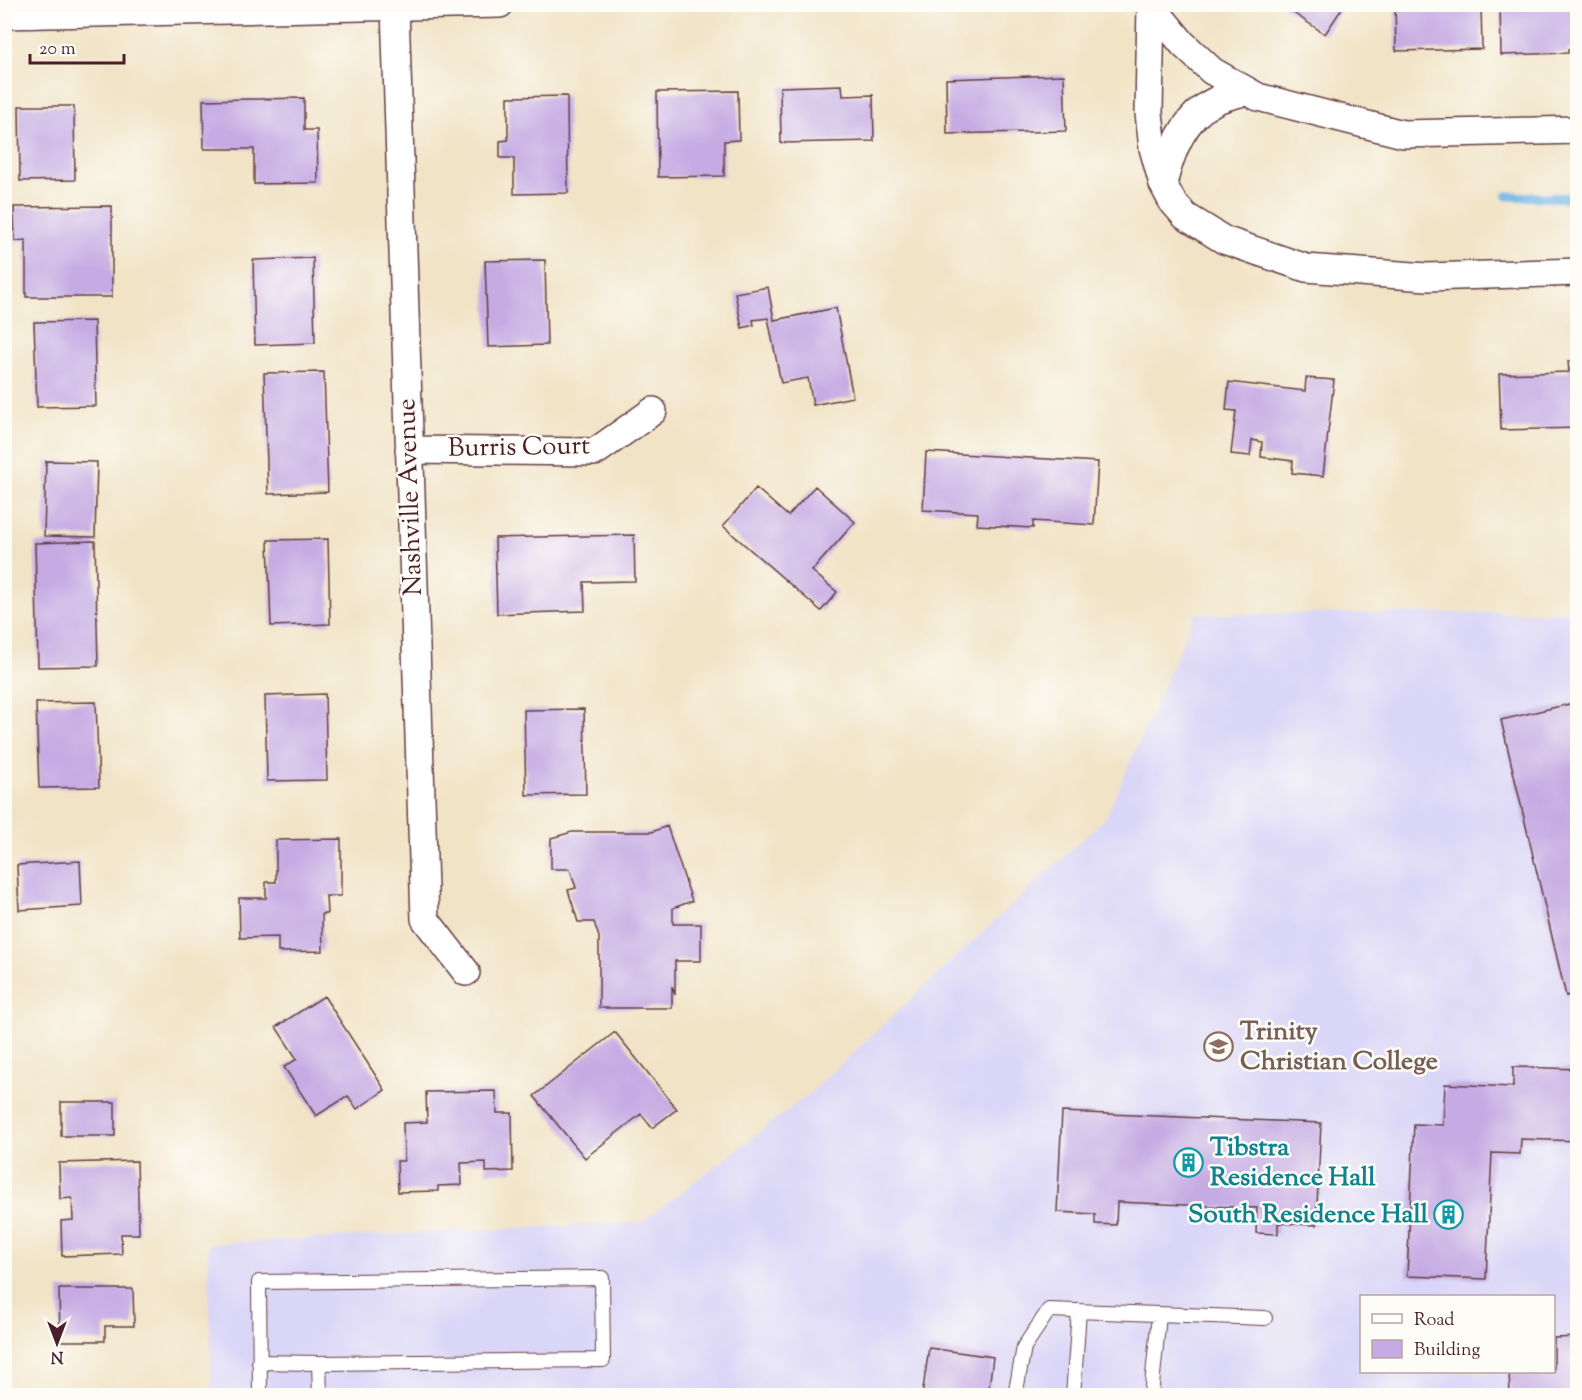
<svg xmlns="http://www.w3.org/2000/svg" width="1582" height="1400" font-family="'Sorts Mill Goudy',serif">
<rect width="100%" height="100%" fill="#fdfcf7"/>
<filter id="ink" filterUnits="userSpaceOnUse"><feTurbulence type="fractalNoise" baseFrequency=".0167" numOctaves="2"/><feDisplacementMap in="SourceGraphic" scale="12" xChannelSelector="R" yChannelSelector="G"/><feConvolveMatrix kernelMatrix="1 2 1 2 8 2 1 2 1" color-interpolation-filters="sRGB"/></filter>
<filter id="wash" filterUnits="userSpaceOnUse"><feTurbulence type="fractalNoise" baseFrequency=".008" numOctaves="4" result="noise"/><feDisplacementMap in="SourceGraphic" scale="24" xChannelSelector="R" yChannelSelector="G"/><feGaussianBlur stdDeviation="1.35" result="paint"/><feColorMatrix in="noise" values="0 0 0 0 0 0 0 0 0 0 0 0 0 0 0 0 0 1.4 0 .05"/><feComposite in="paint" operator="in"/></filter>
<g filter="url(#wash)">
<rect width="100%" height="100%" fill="#f1e3c6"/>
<path fill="#dad6f7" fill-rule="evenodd" d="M1577,612V1395H212L208,1244L642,1222L809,1094L1106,817L1195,614ZM1362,1296H1554V1372H1362Z"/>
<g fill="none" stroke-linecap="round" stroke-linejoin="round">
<path stroke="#6cb4e4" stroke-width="9" d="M1507,196L1578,198"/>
</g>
<g id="blocks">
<path fill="#c5aae3" d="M1280,4H1345L1325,34Z
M1395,4H1481L1482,49L1396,51Z
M1500,4H1578V49H1568V53L1501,55Z
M1064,75L1066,131L947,134L946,79Z
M842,85L843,96L873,95L874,141L781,143L780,87Z
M738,91L739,140L724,141V176L658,177L657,92Z
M567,96L568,193L514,194V158H500V141L508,140V97Z
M304,98V130H317L318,183L254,184V149H204L203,100Z
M19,106H74L75,180L20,181Z
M112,206V297H26V240L15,241L14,207Z
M313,258L315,343L255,345L253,260Z
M545,260L547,345L488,347L485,261Z
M768,287L774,320L836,308L853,397L813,405L808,378L781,383L768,318L753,320L754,325L742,328L735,293Z
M94,321L96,406L37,407L34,322Z
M1568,361H1578V428L1501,430L1499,374L1569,372Z
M324,372L328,492L268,494L264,373Z
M1306,378L1334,380L1323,476L1292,473L1293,461L1261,457L1262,442L1252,440L1250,456L1231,454L1236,411L1226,410L1229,382L1305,391Z
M926,452L1098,462L1094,525L1033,521V528L977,525L978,513L923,510Z
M46,461L97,462L95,537L44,536Z
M815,486L855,522L812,571L837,592L821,611L723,526L756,488L788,516Z
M634,535L635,581L584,582L585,611L497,614L495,538Z
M328,539L330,624L271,626L268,540Z
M95,541L98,666L38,667L35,543Z
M325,694L327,780L267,781L265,696Z
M96,702L99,787L39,788L36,703Z
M1578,702V993L1566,996L1501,720Z
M584,709L586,794L526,795L524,710Z
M667,826L692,901L673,908V924H701V961H675V995L672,986V1008H599V937L594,922H578L568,890L576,888L570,869H551V838L572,832H652Z
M341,839V896H326L327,914H322L323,951L278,952V937L240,938L239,898H266V882H276V840Z
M80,861L82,906L19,910L17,865Z
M324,996L385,1090L357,1109L348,1096L316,1116L284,1067L297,1059L276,1027Z
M615,1032L677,1109L652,1128L641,1114L585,1158L534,1096Z
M1513,1067L1578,1069V1141L1521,1139L1520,1154L1492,1153L1486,1279L1407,1276L1414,1124L1443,1125L1445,1084L1513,1087Z
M496,1091L497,1113H512L513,1171L486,1172V1162L461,1163L462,1185L438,1186V1191L398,1192L397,1161H404L403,1123L427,1122L426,1092Z
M61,1102H115V1136H61Z
M1062,1112L1321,1123L1316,1225L1278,1223V1234L1256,1233L1257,1208L1117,1202L1116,1225L1095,1224V1214L1057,1212Z
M137,1161L139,1234H121L122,1254L62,1256L61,1221L73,1220L72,1198L60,1199L59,1163Z
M59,1289H133L134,1326H105V1341H60Z
M1578,1337V1396H1510L1509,1372H1554V1338Z
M929,1348L993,1357L988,1396H922Z"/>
</g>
</g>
<g filter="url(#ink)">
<use href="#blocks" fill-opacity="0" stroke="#633c42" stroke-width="1.5"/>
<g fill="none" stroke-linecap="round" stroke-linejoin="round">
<defs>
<path id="service" d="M259,1362L319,1363
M260,1396L259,1282L602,1278L603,1360L319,1363L320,1396
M1015,1396L1024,1347L1049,1310L1265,1318
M1073,1396L1079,1311
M1151,1396L1159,1315"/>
<path id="minor" d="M1151,4L1149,113L1153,148L1163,184L1172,201L1185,216L1224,240L1306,268L1427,277L1578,272
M1151,5L1183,44L1212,71L1258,97L1403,134L1578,130
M395,8L425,919L466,972
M4,15L500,4
M1163,184C1171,152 1183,117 1215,101C1224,96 1237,94 1247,91
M409,450L595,452L653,411"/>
</defs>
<use href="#service" stroke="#633c42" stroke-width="16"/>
<use href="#minor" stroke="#633c42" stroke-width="30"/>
<use href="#service" stroke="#fff" stroke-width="14"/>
<use href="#minor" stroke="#fff" stroke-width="27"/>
</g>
</g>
<defs>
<symbol id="university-ring" viewBox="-11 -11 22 22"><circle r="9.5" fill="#fdfcf7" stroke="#8d6e63" stroke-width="1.5"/><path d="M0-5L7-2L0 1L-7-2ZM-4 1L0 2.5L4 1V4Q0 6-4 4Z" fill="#8d6e63"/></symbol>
<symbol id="building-ring" viewBox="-11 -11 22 22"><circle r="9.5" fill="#fdfcf7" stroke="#0f9aa8" stroke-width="1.5"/><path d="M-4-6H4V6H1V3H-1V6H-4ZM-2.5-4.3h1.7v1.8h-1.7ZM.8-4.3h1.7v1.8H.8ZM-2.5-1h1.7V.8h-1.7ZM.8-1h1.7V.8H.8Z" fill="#0f9aa8"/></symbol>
</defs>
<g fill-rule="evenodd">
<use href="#university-ring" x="1202" y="1030" width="33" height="33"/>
<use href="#building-ring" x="1172" y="1146" width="33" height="33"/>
<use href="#building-ring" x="1432" y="1198" width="33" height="33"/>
</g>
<g text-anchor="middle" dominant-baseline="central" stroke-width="5" stroke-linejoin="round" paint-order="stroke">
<g font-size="26" fill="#4a1f2b" stroke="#fdfcf7">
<text transform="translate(519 448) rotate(-1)">Burris Court</text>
<text transform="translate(411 497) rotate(-92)">Nashville Avenue</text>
</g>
<g font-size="26" font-weight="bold" fill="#785e54" stroke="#fdfcf7" text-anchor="start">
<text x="1240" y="1032">Trinity<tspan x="1240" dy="30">Christian College</tspan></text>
</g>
<g font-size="26" font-weight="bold" fill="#0d838f" stroke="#fdfcf7" text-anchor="start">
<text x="1210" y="1148">Tibstra<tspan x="1210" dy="30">Residence Hall</tspan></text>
<text x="1428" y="1215" text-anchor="end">South Residence Hall</text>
</g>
</g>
<rect width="1582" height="1400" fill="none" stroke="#fdfcf7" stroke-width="24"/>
<rect x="1360" y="1295" width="195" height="78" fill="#fdfcf7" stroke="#b5a4a5" stroke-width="1.5"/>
<rect x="1372" y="1314" width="30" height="9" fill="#ffffff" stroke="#b5a4a5" stroke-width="1.5"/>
<text x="1414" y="1325" font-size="18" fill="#4a1f2b">Road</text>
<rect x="1372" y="1340" width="30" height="18" fill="#c5aae3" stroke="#b5a4a5" stroke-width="1.5"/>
<text x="1414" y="1355" font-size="18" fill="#4a1f2b">Building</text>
<g transform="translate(57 1343) rotate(180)" stroke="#fdfcf7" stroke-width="4.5" paint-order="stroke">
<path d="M0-4.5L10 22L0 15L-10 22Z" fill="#4a1f2b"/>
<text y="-9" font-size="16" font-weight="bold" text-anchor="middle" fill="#4a1f2b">N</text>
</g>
<path d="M30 54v9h94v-9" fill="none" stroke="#4a1f2b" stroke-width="3"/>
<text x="39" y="54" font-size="18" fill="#4a1f2b" stroke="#fdfcf7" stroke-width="4.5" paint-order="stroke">20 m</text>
</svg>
